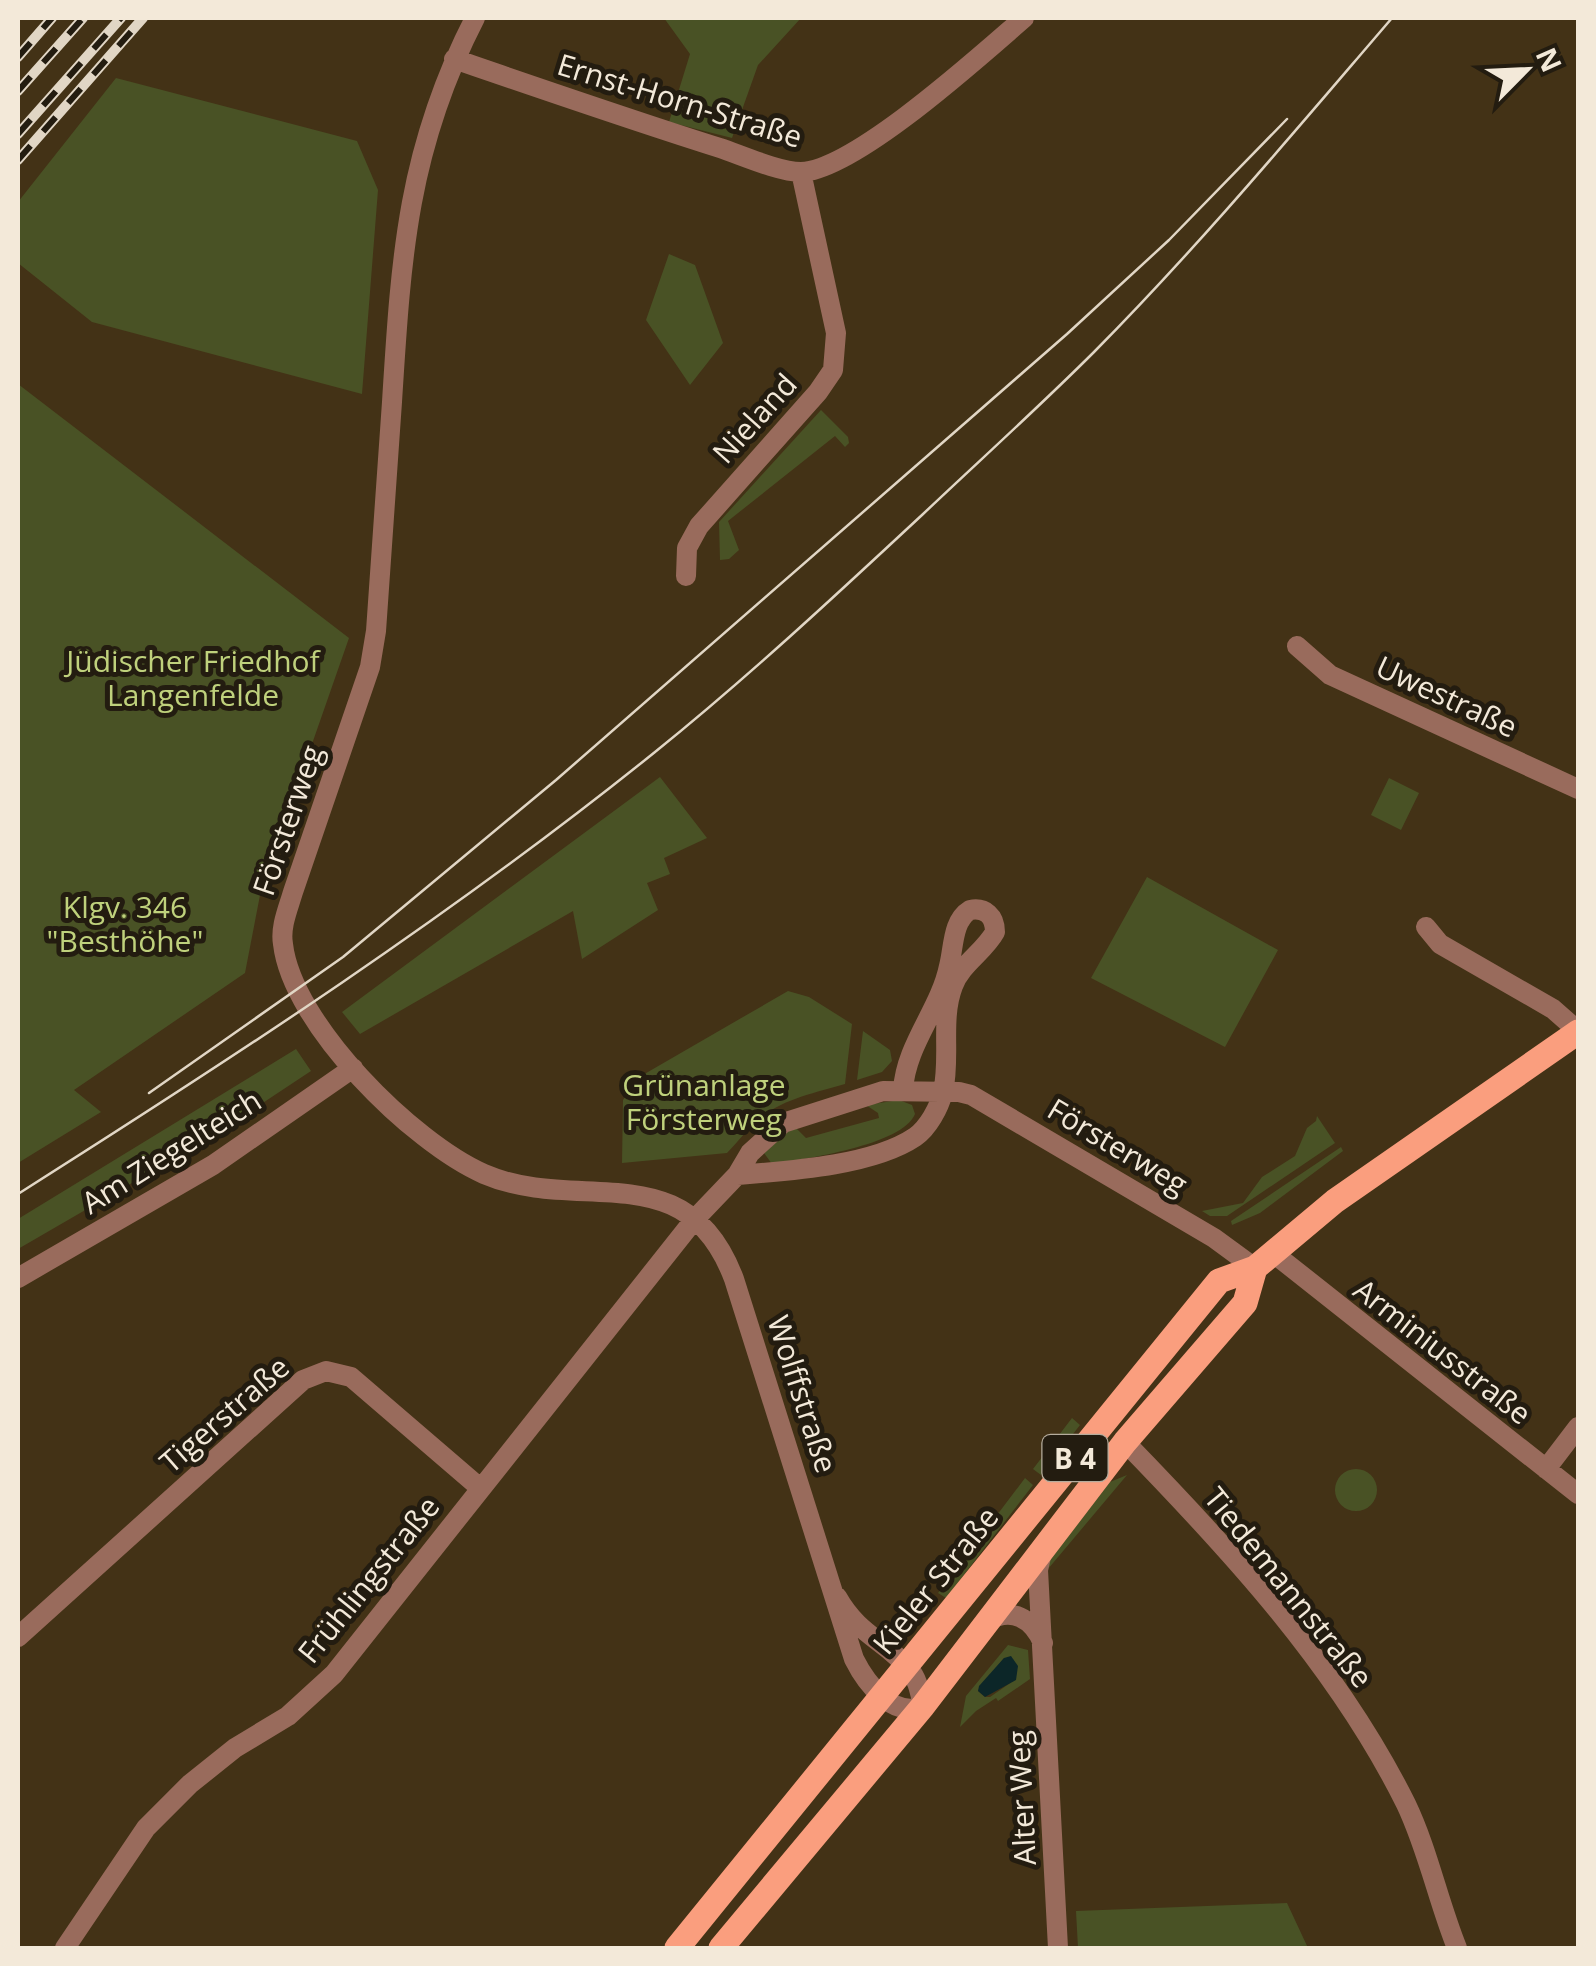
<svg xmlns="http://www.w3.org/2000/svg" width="1596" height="1966" font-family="'Open Sans',sans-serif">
<rect width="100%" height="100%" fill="#433216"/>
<path fill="#495225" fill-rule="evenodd" d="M664,18H801L758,65L732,138L669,122L690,54Z
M116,78L357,141L378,190L362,394L92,322L18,263V202Z
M669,254L695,265L723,343L690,385L646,320Z
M18,384L349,638L261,890L245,973L74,1090L101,1112L18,1163Z
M821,410L848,437L849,443L845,447L835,436L728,521L739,550L729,559L720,560L719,522Z
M660,777L707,838L664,858L670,874L647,883L658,910L582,959L573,911L360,1034L342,1012Z
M1389,778L1419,793L1401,830L1371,815Z
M1147,877L1278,950L1225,1047L1091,978Z
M788,991L809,997L852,1024L845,1084C814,1093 779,1100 755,1122C745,1132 737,1143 727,1153L622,1163L623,1100L641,1076Z
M863,1031L890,1050L892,1061L882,1072L857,1080Z
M296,1049L311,1071L213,1136L18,1249V1219Z
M899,1100L912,1105L915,1114C903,1145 805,1159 772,1164L764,1153L794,1126L806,1138L879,1118L878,1113L866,1105Z
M1317,1116L1335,1143L1227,1216H1210L1202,1211L1243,1203L1262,1177L1295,1156L1307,1128L1316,1121Z
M1341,1147L1343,1151L1260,1213L1232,1225L1231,1221Z
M1072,1418L1080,1425L1041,1475L1033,1469Z
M1335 1490a21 21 0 1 1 42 0a21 21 0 1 1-42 0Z
M1127,1475L1048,1569L1050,1559L1110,1482Z
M1025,1478L1033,1485L946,1598L938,1593Z
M1008,1645L1028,1650L1030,1679L998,1701L996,1698L976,1711L960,1727L966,1696ZM1004,1658L1016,1679L990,1697H985L978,1691Z
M1287,1903L1308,1948H1078L1076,1911Z"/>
<path fill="#0c2628" d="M1011,1656L1018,1666L1016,1680L985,1697L978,1691L979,1686L1004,1658Z"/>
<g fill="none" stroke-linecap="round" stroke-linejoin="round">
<path stroke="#996b5c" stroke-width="20" d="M475,18C407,150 401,258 392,402C387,478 381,555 376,631L370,667L293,892C288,909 280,927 283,944C292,1024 413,1143 484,1174C579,1215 686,1151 734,1279L854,1659C866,1683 893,1719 923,1706C920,1693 918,1679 909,1669C885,1640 859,1636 837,1597
M454,59C542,89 631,120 720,148C741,155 779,172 801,172C855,170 981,55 1024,18
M686,576L687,548L699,526L818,392L833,370L836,333L801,172
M1297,646L1330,675L1578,789
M1426,927L1440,944L1553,1009L1578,1031
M737,1175C787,1171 872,1166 915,1137C928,1128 939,1108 943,1092C951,1057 940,1020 953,986C961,964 984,952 995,932C995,916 985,907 970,910C952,921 954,947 949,966C940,1010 906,1044 903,1090
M1272,1252L1578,1494
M18,1278L213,1165L353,1068
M1125,1442C1231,1551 1338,1667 1406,1804C1428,1850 1438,1901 1457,1948
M1546,1469L1578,1427
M1042,1552L1038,1570L1058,1948
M987,1621C1012,1607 1032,1618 1043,1643
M18,1637L303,1380L326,1371L351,1377L479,1487
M65,1948L146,1828L190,1784L235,1748L288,1716L334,1674L694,1220L737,1175L750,1153L783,1123L883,1091L959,1092L971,1095L1214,1238L1255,1268"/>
<path stroke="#fa9e7e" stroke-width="25" d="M677,1948L1219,1281L1255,1268L1335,1201L1578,1032
M721,1948L923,1706L1125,1442L1245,1303L1255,1268"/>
<path stroke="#e1d6c5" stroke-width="2.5" d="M149,1093L343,957L556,780L1067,334L1169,240L1287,119
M18,1194C236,1056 454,914 655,752C748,677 835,596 922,515C979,461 1038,408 1094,352C1199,246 1295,131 1392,18"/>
<defs>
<path id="rail" d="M18,57L52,18
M18,91L83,18
M18,134L121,18
M18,160L143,18"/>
</defs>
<use href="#rail" stroke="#e1d6c5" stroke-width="10"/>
<use href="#rail" stroke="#231c10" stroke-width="6" stroke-dasharray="19" stroke-linecap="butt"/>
</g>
<g text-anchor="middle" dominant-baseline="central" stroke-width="10" stroke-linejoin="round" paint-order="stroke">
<rect fill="#231c10" stroke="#b5ac9d" stroke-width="2.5" x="1042.5" y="1435" width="65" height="46" rx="8"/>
<g font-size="28" font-weight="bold" fill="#f3e9d9">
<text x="1075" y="1458">B 4</text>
</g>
<g font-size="30" fill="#f3e9d9" stroke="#231c10">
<text transform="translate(680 100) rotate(17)">Ernst-Horn-Straße</text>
<text transform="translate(754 418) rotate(-48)">Nieland</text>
<text transform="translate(1447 696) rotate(25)">Uwestraße</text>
<text transform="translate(287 820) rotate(-71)">Försterweg</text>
<text transform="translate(1118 1146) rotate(31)">Försterweg</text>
<text transform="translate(171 1151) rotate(-32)">Am Ziegelteich</text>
<text transform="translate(1443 1351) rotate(38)">Arminiusstraße</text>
<text transform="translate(803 1394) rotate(72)">Wolffstraße</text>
<text transform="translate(224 1414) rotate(-41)">Tigerstraße</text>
<text transform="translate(368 1579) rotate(-51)">Frühlingstraße</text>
<text transform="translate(935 1580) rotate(-51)">Kieler Straße</text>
<text transform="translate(1289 1587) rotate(51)">Tiedemannstraße</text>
<text transform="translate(1021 1798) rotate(-93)">Alter Weg</text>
</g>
<g font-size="30" fill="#bfd17c" stroke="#231c10">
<text x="193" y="660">Jüdischer Friedhof<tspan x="193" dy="34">Langenfelde</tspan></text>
<text x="125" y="906">Klgv. 346<tspan x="125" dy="34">"Besthöhe"</tspan></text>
<text x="704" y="1084">Grünanlage<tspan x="704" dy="34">Försterweg</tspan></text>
</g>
</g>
<rect width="1596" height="1966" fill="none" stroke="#f3e9d9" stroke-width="40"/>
<g transform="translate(1526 70) rotate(66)" stroke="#231c10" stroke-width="8" paint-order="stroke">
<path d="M0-8L18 38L0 25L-18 38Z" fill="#f3e9d9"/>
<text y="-15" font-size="28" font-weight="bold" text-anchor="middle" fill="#f3e9d9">N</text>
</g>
</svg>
